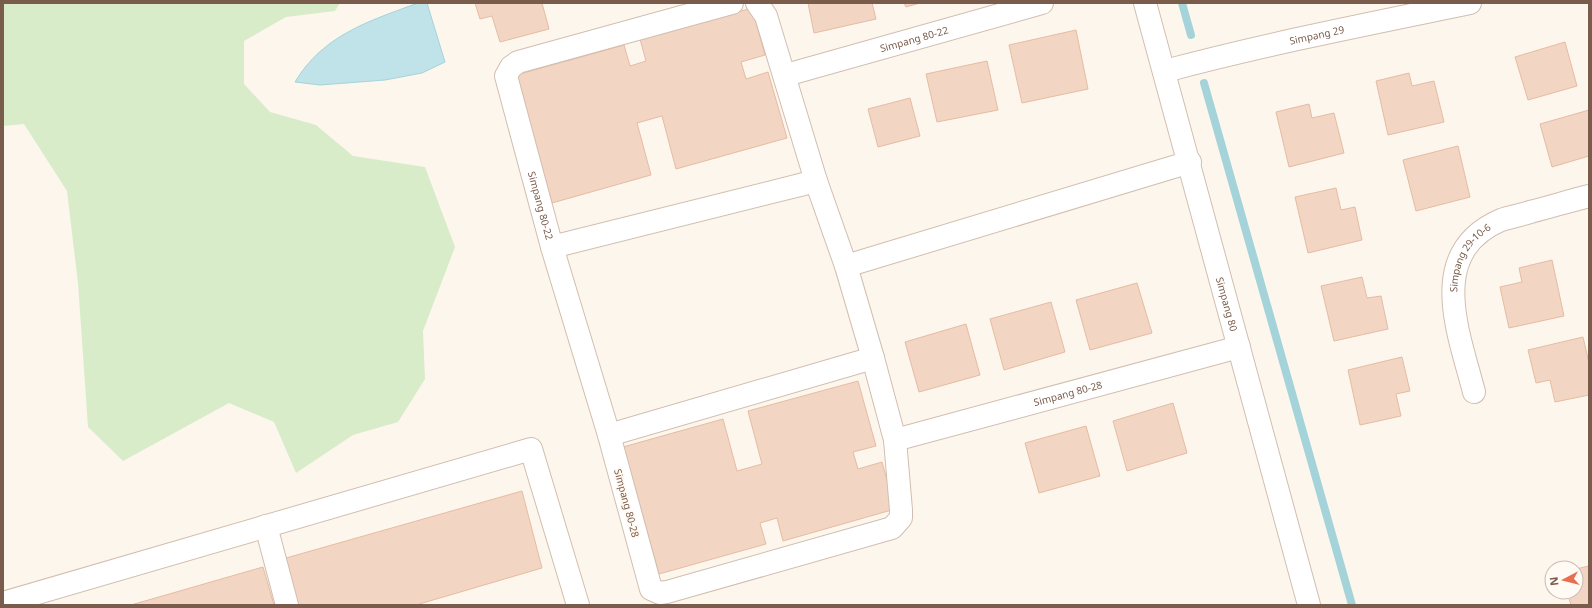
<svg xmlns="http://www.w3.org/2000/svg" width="1592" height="608" font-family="'Noto Sans',sans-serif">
<rect width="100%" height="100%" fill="#fdf6ec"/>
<path fill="#d8ecc9" d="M3,3H340L335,11L286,17L244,41V84L270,112L316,125L353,156L425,167L455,247L423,331L425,379L398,422L353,435L296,473L274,422L229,403L123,461L88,427L78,283L67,191L24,124L3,126Z"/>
<path fill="#bfe3e8" stroke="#a5d3da" d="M418,3H427L445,62L422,73L385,80L320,85L295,82C323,35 369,21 418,3Z"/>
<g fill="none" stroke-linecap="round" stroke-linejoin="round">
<path stroke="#a5d3da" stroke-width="8" d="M1182,3L1191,35
M1204,83L1352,605"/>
</g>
<path fill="#f3d5c3" stroke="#e6bba3" d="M475,3H542L549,29L500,42L492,16L480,19Z
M808,3H872L876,19L814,33Z
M904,3H920L906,7Z
M752,8L765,55L741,62L746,79L768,72L787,138L676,169L662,116L637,123L651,175L552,203L516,75L624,45L630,66L646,61L640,39Z
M1076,30L1088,89L1022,103L1009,45Z
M1565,42L1577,86L1528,100L1515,57Z
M987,61L998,110L937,122L926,74Z
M1409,73L1412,86L1434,81L1444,122L1388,135L1376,81Z
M910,98L920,136L878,147L868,109Z
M1309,104L1312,118L1334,113L1344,153L1289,167L1276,112Z
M1589,110V156L1552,167L1540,124Z
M1458,146L1470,197L1416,211L1403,160Z
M1336,188L1341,210L1355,207L1362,240L1308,253L1295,197Z
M1552,260L1564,316L1509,328L1500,287L1522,282L1519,268Z
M1362,277L1367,298L1381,296L1388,329L1334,341L1321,286Z
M1137,283L1152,333L1090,350L1076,300Z
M1051,302L1065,352L1004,370L990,319Z
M966,324L980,375L919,392L905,342Z
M1583,337L1589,363V395L1555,402L1550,380L1536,383L1528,350Z
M1402,357L1410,391L1396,394L1401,416L1360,425L1348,370Z
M858,381L876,446L853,452L858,469L882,462L895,509L783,541L777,518L760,523L766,544L659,574L623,447L723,419L737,471L762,464L748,411Z
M1173,403L1187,453L1127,471L1113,421Z
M1086,426L1100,476L1039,493L1025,443Z
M522,491L542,568L416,605H292L279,560Z
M1589,566V605H1571L1567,592H1576V569Z
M263,567L274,605H131Z"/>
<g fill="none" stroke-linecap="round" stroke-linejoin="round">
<defs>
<g id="minor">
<path id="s1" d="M732,3L518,62L511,67L506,76L552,247L816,181L766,16L757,3"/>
<path id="s2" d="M1145,3L1309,605"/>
<path id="s3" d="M1165,71C1266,44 1368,24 1470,3"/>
<path id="s4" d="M786,75L1042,3"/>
<path d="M816,181L846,266L873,358"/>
<path d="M552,247L609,435"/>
<path d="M846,266L1190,162"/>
<path d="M873,358L895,440L901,510V518L892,528L667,592L660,593L651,589L609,435Z"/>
<path id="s5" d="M1474,392C1459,333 1425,253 1501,220C1510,217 1521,215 1530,212C1550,207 1569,201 1589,196"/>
<path id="s6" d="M895,440L1239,347"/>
<path d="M266,526L287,605"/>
<path d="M3,603L531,449L578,605"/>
</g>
</defs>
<use href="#minor" stroke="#d1beb0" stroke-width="24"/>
<use href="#minor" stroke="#fff" stroke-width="22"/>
</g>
<g text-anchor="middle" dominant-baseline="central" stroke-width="3.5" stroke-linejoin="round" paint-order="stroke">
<g font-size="10" fill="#7a5c4d" stroke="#fffaf3">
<text stroke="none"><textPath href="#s3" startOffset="156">Simpang 29</textPath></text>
<text stroke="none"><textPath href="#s4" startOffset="133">Simpang 80-22</textPath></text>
<text stroke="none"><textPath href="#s1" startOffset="375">Simpang 80-22</textPath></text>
<text stroke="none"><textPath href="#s5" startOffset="142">Simpang 29-10-6</textPath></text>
<text stroke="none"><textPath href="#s2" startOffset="312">Simpang 80</textPath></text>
<text stroke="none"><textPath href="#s6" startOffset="179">Simpang 80-28</textPath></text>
<text transform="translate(627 503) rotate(75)">Simpang 80-28</text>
</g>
</g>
<rect width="1592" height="608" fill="none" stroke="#7a5c4d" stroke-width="8"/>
<g transform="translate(1564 580) rotate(263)"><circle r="19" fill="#fffaf3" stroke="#cabbb1"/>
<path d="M0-3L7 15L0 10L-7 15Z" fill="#e76f51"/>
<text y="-6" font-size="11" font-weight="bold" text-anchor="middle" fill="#7a5c4d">N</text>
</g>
</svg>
